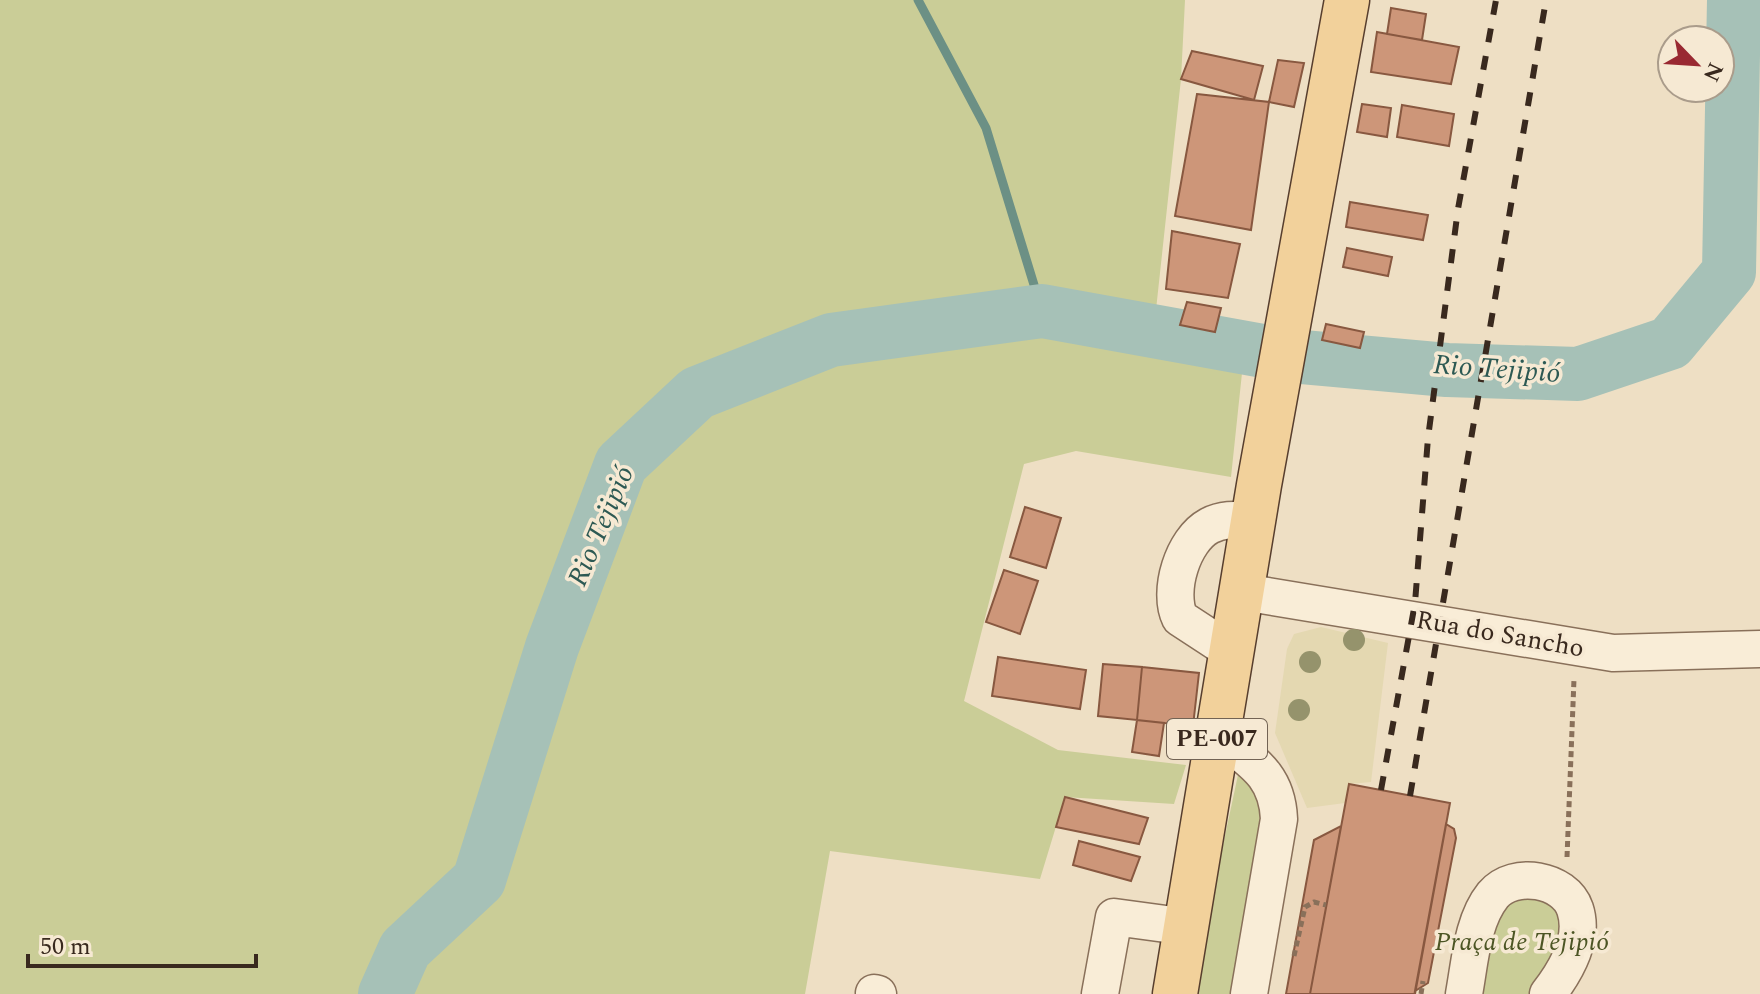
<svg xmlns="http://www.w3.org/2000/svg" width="1760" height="994" font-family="Spectral,serif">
<rect width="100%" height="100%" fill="#eedfc4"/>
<path fill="#e4d8b1" d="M1321,627L1388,643L1371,782L1349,784L1345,803L1307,808L1275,733L1287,649L1294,634Z"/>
<path fill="#cacd97" d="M0,0H1185L1181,79L1155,319L1242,373L1231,477L1076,451L1024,464L964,701L1058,750L1186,765L1174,804L1065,797L1040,879L830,851L805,994H0Z
M1242,756L1268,779L1246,994H1181L1219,864Z
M1566,894L1551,994H1458L1489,895Z"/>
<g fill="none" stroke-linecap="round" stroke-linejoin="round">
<path stroke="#6c9085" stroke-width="9" d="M918,0L986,128L1042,311"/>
<path stroke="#a6c1b7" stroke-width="54" d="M385,994L405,949L479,880L552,647L621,464L697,393L831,340L1042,311L1291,356L1447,370L1578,374L1670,343L1729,272L1734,0"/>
</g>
<path fill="#cd9679" stroke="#885840" stroke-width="2" d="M1391,8L1426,14L1422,40L1387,34Z
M1377,32L1459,47L1451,84L1371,72Z
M1192,51L1263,66L1254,100L1181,79Z
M1278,60L1304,63L1294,107L1269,102Z
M1197,94L1269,102L1251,230L1175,216Z
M1362,104L1391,108L1387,137L1357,132Z
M1402,105L1454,114L1449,146L1397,137Z
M1350,202L1428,215L1423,240L1346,227Z
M1172,231L1240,244L1228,298L1166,289Z
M1347,248L1392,257L1388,276L1343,267Z
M1187,302L1221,308L1215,332L1180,325Z
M1326,324L1364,332L1360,348L1322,340Z
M1025,507L1061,518L1046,568L1010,557Z
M1004,570L1038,581L1020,634L986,622Z
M998,657L1086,670L1080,709L992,696Z
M1103,664L1142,667L1137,720L1098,716Z
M1142,667L1199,673L1193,726L1137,720Z
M1137,720L1164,723L1159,756L1132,752Z
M1349,784L1450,803L1415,994H1310Z
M1065,797L1148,818L1139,844L1056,827Z
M1446,824L1454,829L1456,838L1428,983L1415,991Z
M1341,826L1310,994H1286L1314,840Z
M1079,841L1140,857L1131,881L1073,865Z"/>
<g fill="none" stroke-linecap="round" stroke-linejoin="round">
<defs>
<path id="minor" d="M1243,592L1613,653L1760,649
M1232,652L1180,618C1167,591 1183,540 1209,526C1224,518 1237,520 1253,521
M1217,734C1250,761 1277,773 1279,819L1249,994
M874,993L878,994
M1100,994L1114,917L1188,927
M1464,994C1470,962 1472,921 1493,895C1514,870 1565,879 1575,909C1585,939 1565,972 1548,994"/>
<path id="major" d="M1175,994L1259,485L1347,0"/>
</defs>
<use href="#minor" stroke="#89705a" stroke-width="39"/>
<use href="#major" stroke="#573e2e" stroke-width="47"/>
<path stroke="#89705a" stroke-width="5" stroke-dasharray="6 4" stroke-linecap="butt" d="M1567,857L1574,679
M1294,956L1305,907L1314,902L1326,905
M1421,994L1423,981"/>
<use href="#minor" stroke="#f9edd7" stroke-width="36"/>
<use href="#major" stroke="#f2d19b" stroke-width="44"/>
<path stroke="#39291e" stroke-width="6" stroke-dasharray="14 14" stroke-linecap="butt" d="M1381,790L1415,603L1428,438L1458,209L1496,0
M1410,796L1546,0"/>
</g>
<g fill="#95936c">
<circle cx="1354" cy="640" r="11"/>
<circle cx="1310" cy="662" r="11"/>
<circle cx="1299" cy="710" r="11"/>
</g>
<g text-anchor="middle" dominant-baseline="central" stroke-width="7" stroke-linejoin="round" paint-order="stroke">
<rect fill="#f6e9d3" stroke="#726354" stroke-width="2" x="1167" y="719" width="100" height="40" rx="6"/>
<g font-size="24" font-weight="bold" fill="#39291e">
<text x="1217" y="739">PE-007</text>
</g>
<g font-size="26" fill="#39291e" stroke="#f6e9d3">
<text transform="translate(1500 634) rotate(10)">Rua do Sancho</text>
</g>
<g font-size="26" font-style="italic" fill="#4c5524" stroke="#f6e9d3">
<text x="1522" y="942">Praça de Tejipió</text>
</g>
<g font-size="28" font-style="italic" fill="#2d5953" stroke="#f6e9d3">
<text transform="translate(1497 369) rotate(4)">Rio Tejipió</text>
<text transform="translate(601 526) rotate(-67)">Rio Tejipió</text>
</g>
</g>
<g transform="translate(1696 64) rotate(115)"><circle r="38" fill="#f6e9d3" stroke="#aa9c8b" stroke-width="2"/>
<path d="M0-6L14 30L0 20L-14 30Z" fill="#992932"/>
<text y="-12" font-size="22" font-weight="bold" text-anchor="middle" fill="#39291e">N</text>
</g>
<path d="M28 954v12h228v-12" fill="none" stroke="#39291e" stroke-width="4"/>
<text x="40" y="954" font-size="24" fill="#39291e" stroke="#f6e9d3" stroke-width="6" paint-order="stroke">50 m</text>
</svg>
